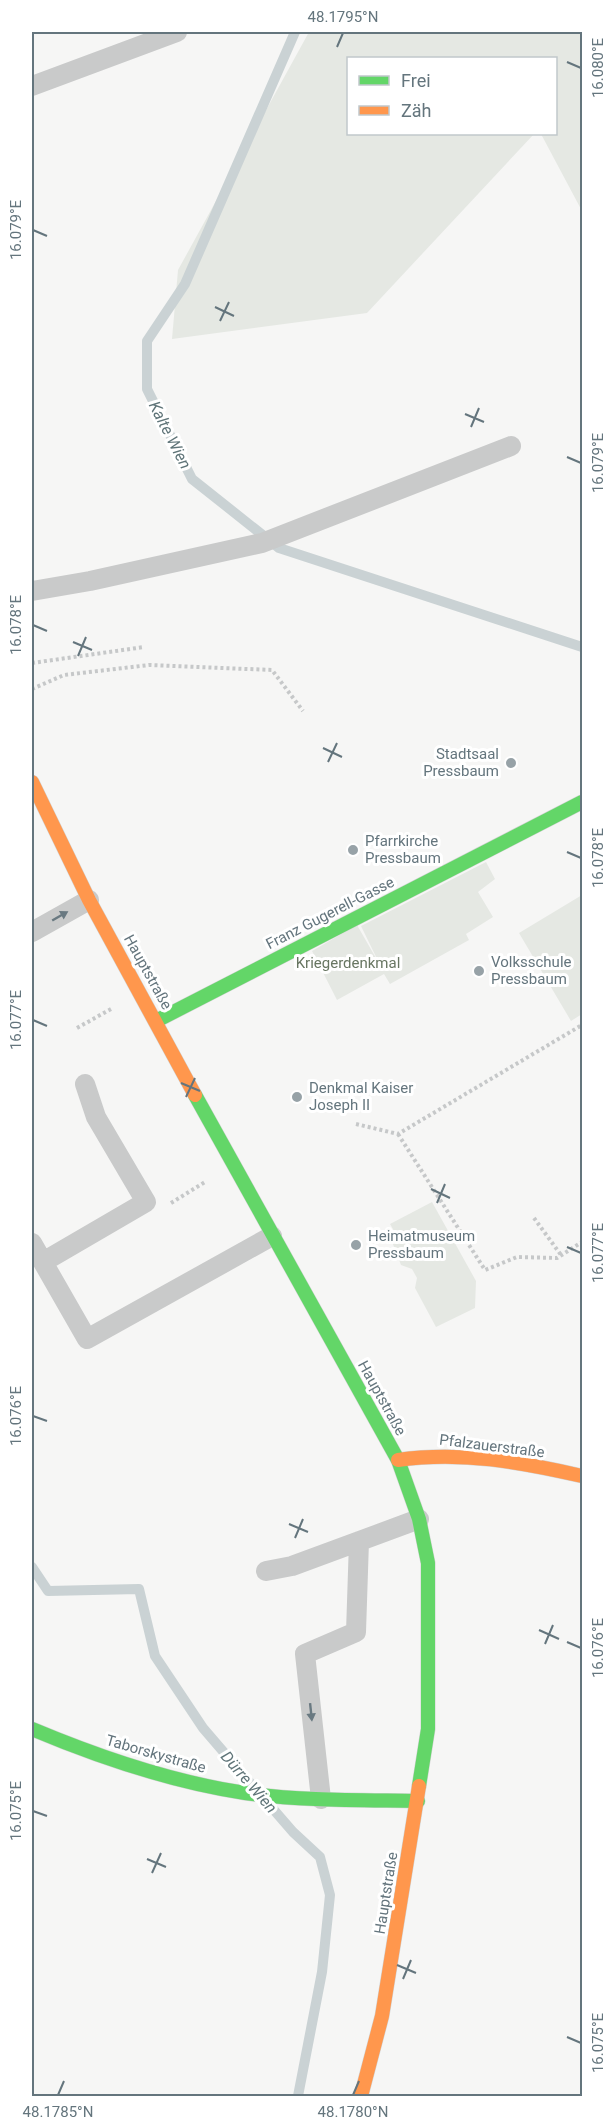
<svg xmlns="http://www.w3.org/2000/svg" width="614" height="2128" font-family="Roboto,sans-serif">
<rect width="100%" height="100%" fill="#f6f6f5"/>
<path fill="#e5e8e3" d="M309,32H582V211L541,134H556V58H348V134H534L367,313L172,339L178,270Z
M486,862L495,879L478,892L493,917L466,934L469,940L390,984L384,974L337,1000L312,951L357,925L380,965L361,926Z
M582,895V1014L571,1021L519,933Z
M432,1202L476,1281L475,1308L436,1327L415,1288L417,1278L412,1269L401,1265L389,1234L394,1231L390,1224Z"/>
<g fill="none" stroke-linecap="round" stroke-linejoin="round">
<path stroke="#cad2d4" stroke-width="10" d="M295,32L185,284L147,341V389L192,479L279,548L582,647
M32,1567L48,1591L139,1589L155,1656L203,1728L252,1785
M267,1802L293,1832L320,1857L330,1895L322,1972L298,2096"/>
<defs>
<path id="fast" d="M156,1021L582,802
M195,1095L398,1460L419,1519L428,1563V1729L419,1786
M32,1729C101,1758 171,1782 245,1793C302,1801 360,1800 418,1801"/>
<path id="slow" d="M32,782L89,900L195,1095
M398,1460C461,1451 521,1462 582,1476
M361,2096L382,2016L419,1786"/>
</defs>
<use href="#fast" stroke="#d2d3d3" stroke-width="15"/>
<use href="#slow" stroke="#d2d3d3" stroke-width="15"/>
<path stroke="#c6c8c9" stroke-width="4" stroke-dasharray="3 3" stroke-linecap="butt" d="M32,663L144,647
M32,689L64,675L149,665L272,670L303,711
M77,1028L111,1009
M356,1124L398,1134L582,1025
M398,1134L485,1270L517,1257L557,1258L582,1242
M171,1203L205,1182
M534,1218L561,1255"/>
<path stroke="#c9caca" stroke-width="20" d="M32,86L177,32
M32,591L90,581L262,543L511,446
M32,932L89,900
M32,1243L87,1339L272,1236
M43,1262L146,1202L96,1117L85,1084
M266,1571L292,1566L419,1519
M321,1799L305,1654L356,1632L359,1541"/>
<use href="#fast" stroke="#63d668" stroke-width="14"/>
<use href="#slow" stroke="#ff974d" stroke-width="14"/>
</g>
<defs><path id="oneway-solid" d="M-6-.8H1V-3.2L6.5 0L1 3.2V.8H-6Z" transform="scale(1.5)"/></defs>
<g fill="#697981">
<use href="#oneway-solid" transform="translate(60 916) rotate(-30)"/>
<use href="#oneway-solid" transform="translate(311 1712) rotate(84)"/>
</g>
<path fill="none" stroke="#64757d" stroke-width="2" d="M337,47L343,33M567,62L581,68M33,230L47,236M215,307L234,316M220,321L229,302M465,414L484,422M471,427L479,408M567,457L581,463M33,625L47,631M73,642L92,650M78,656L86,637M323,748L342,757M328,762L337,743M567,852L581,858M33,1020L47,1026M181,1083L200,1091M186,1097L195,1078M431,1189L450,1198M437,1203L445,1184M567,1247L581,1253M33,1416L47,1421M289,1524L308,1532M295,1538L303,1519M539,1630L559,1639M567,1642L581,1648M545,1644L553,1625M33,1811L47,1816M147,1859L166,1867M152,1873L161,1853M397,1965L416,1973M403,1979L411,1960M567,2037L581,2043M58,2095L64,2081M353,2095L359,2081"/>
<g fill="#97a2a7" stroke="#fff" stroke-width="2">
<circle cx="511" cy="763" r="6"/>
<circle cx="353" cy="850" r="6"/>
<circle cx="479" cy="971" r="6"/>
<circle cx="297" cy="1097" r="6"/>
<circle cx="356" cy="1245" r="6"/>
</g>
<g text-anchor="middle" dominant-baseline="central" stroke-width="6" stroke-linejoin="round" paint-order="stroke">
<g font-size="15" fill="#64757d" stroke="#fff" text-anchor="start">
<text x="499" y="754" text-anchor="end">Stadtsaal<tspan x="499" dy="17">Pressbaum</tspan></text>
<text x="365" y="841">Pfarrkirche<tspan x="365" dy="17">Pressbaum</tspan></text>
<text x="491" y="962">Volksschule<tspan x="491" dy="17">Pressbaum</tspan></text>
<text x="309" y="1088">Denkmal Kaiser<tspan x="309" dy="17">Joseph II</tspan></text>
<text x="368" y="1236">Heimatmuseum<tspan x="368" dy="17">Pressbaum</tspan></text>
</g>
<g font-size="15" fill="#64757d" stroke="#fff">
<text transform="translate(330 913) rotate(-27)">Franz Gugerell-Gasse</text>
<text transform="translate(148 972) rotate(61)">Hauptstraße</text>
<text transform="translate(382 1398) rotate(61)">Hauptstraße</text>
<text transform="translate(492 1446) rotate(7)">Pfalzauerstraße</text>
<text transform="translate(156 1754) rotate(16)">Taborskystraße</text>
<text transform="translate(386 1893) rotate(-81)">Hauptstraße</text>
</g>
<g font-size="15" fill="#687662" stroke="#fff">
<text x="348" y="963">Kriegerdenkmal</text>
</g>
<g font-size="16" font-style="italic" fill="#5f7478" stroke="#fff">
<text transform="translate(170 435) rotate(63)">Kalte Wien</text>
<text transform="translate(249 1782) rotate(49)">Dürre Wien</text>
</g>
</g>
<rect width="614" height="2128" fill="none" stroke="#ffffff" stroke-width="66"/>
<rect x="347" y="57" width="210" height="78" fill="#ffffff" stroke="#c1c8cb" stroke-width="1.5"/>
<rect x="359" y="76" width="30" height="9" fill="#63d668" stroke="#c1c8cb" stroke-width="1.5"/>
<text x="401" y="87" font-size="18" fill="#64757d">Frei</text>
<rect x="359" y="106" width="30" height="9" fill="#ff974d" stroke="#c1c8cb" stroke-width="1.5"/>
<text x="401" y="117" font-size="18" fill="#64757d">Zäh</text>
<rect x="33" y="33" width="548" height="2062" fill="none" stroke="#64757d" stroke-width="2"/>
<g font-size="15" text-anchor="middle" fill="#64757d">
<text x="343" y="22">48.1795°N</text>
<text transform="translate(598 68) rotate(-90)" y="5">16.080°E</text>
<text transform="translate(16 230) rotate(-90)" y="5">16.079°E</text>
<text transform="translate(598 463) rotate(-90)" y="5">16.079°E</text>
<text transform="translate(16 625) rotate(-90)" y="5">16.078°E</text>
<text transform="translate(598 858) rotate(-90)" y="5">16.078°E</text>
<text transform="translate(16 1020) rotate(-90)" y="5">16.077°E</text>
<text transform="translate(598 1253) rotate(-90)" y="5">16.077°E</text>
<text transform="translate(16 1416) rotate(-90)" y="5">16.076°E</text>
<text transform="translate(598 1648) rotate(-90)" y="5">16.076°E</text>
<text transform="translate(16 1811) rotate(-90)" y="5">16.075°E</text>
<text transform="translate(598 2043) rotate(-90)" y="5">16.075°E</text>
<text x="58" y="2117">48.1785°N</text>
<text x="353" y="2117">48.1780°N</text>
</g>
</svg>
